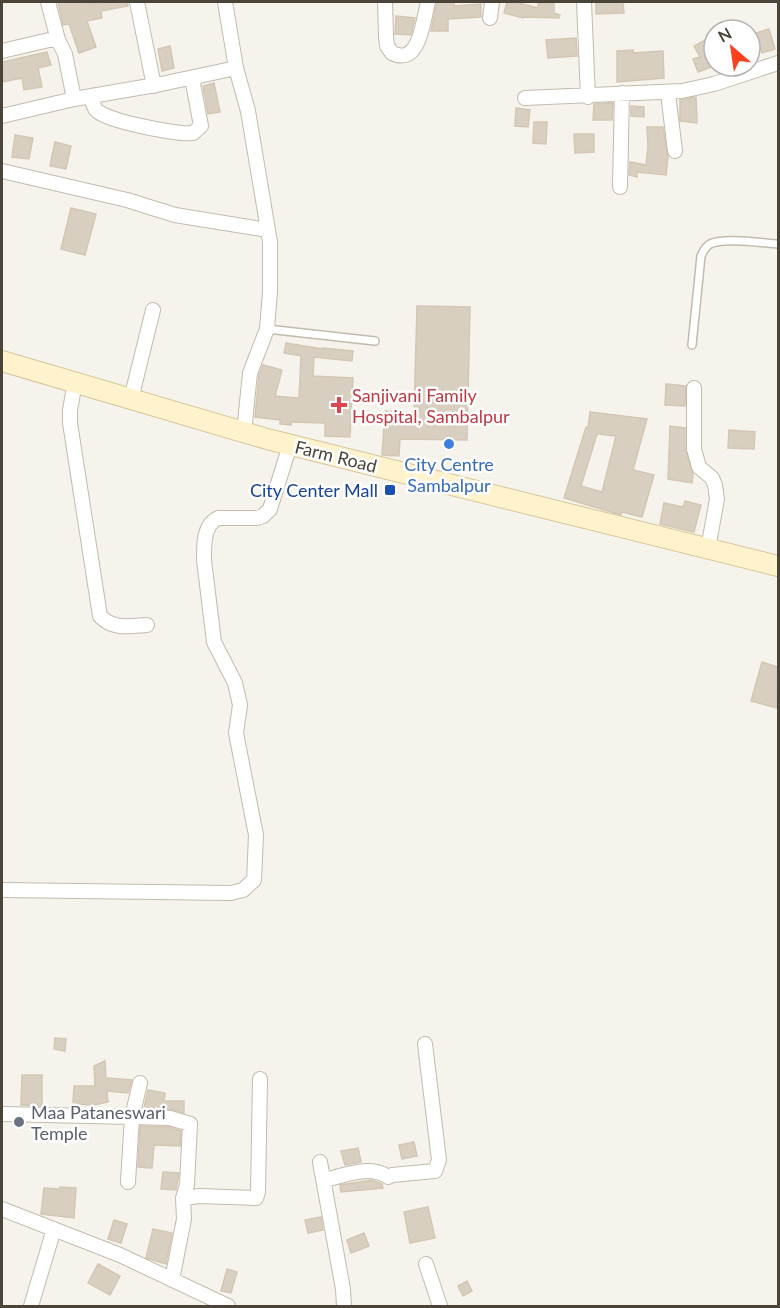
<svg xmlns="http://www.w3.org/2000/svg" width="780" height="1308" font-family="Lato,sans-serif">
<rect width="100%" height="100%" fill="#f6f3ec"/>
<path fill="#d8cfc1" stroke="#d3c7b4" stroke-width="1.5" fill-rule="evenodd" d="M58,2H88V4L104,2H127L128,6L101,11L102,18L87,21L96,47L79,53L69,24L63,25Z
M437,2H454V6L481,4V17L448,19V31H431Z
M507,2H515L538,8V3L554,4V13L560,15L559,18L524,17L523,18L504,13Z
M596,2H623L624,13L596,14Z
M396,16L415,18L411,35L395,34Z
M769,29L775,49L762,53L756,33Z
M576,38L577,56L548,58L546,40Z
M709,38L713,46L708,48L714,66L698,72L693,59L700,57L694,46Z
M170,46L174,68L162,71L158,49Z
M633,50V53L663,51L664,78L617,82V51Z
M47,52L51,65L38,68L42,87L24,90L22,78L2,82V62Z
M214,83L220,112L208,114L203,86Z
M696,97L697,123L680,121V100Z
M613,103L612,120H593L594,104Z
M631,106L644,107V117L631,116Z
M516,108L530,110L528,127L515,126Z
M534,122H547L546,144L533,143Z
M647,127H663L668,157L666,175L637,172V177L629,175L630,162L646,165L648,146Z
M574,134H594V152L575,153Z
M15,135L33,138L29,159L12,157Z
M55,142L71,146L66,169L50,166Z
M71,208L96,214L85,255L61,249Z
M417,306L470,307L467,440L400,439L399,456L382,455L385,411L414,413Z
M286,343L323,349V348L353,351L352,361L314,357L313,376L353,378L350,437L325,436V423L291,422V425L280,424V420L255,417L259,375L263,365L282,370L275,396L299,398L301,356L284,353Z
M666,384L686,386L685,406L665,405Z
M590,412L647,419L633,470L654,475L642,517L622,512L621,515L564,498L586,427L588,428ZM597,434L616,436L602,492L581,486Z
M670,426L685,428V449L693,474L692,483L668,479Z
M729,430L755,432L754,449L728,448Z
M685,501L701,505L694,532L660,524L664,503L683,507Z
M762,662L778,667L777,708L751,701Z
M55,1038L66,1039L65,1051L54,1049Z
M105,1061L106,1078L132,1080L128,1093L107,1091L108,1102L94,1105L73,1104L74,1086H95L94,1066Z
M22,1075H42V1106L21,1105Z
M148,1090L165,1093L164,1101H184V1113L171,1109L144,1108Z
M140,1126L169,1127L181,1131L180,1146L154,1145L152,1168L138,1167Z
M414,1142L417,1156L402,1159L399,1145Z
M358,1148L361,1162L345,1165L341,1151Z
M163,1172L179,1173L176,1190L161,1189Z
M372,1180L382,1184L383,1188L341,1192L340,1185Z
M60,1187L76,1188L74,1218L41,1214L44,1188L60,1189Z
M428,1207L435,1238L410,1243L404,1212Z
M321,1217L323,1230L308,1233L305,1220Z
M114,1220L127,1224L121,1243L108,1239Z
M153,1229L172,1233L166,1264L146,1258Z
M364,1233L369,1246L351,1253L347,1240Z
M98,1264L120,1276L110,1295L88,1283Z
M227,1269L237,1272L231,1293L221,1291Z
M467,1281L472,1291L463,1296L458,1286Z"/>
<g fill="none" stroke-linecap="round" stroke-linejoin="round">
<defs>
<path id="service" d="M267,329L375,341
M692,345L701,256C703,252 705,247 710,244C723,237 762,243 778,244"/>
<path id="minor" d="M48,2L58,40
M137,2L154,86
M225,2L236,68L248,111L270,242V292L267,329L250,373L244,432
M385,2L386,36L387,46L392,53C420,67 423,20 428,2
M584,2L588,97
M490,18L492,2
M2,51L49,40H58L65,54L74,99
M668,93L675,151
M90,97C92,100 94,107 96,110C106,121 178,135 193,133L201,126L192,78
M525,98L682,91L714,84L778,63
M2,116L74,99L161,84L236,68
M2,171L127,200L175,215L268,230
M620,187L622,93
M75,382L70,410V423L100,616C113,630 130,626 147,625
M694,388V449L699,467L712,478L715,485L717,499L708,549
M131,399L153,310
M2,890L231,893L243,890L254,880L256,835L236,733L240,705L235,683L214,642L204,560C204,546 203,525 218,518H257L263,516L270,509L290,445
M140,1083L132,1117L170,1118L190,1124L187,1185L183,1198
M2,1114L132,1117L128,1182
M320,1162L343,1289L344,1306
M324,1180C344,1176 369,1164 388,1177L392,1175L435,1171L439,1160L425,1044
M2,1209L120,1255L228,1306
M426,1264L440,1306
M172,1280L184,1219L183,1198L200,1196L256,1198L258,1192L260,1079
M31,1306L54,1229"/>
<path id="secondary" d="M2,361L267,439L778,566"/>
</defs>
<use href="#service" stroke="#c2bbae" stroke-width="10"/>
<use href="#minor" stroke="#c2bbae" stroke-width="16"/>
<use href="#secondary" stroke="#d6c79b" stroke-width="22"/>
<use href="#service" stroke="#fff" stroke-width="7"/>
<use href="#minor" stroke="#fff" stroke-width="14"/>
<use href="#secondary" stroke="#fff3cd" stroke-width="20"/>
</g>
<path fill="#e0444e" stroke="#fff" stroke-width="2" d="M336 396h6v6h6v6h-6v6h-6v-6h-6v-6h6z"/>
<circle fill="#3f7fe0" stroke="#fff" stroke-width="2" cx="449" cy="444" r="6"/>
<rect fill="#1a4fb4" stroke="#fff" stroke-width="2" x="384" y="484" width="12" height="12" rx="3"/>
<circle fill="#6b7280" stroke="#fff" stroke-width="2" cx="19" cy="1122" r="6"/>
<g text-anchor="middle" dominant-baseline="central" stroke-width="5" stroke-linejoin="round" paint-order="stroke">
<g font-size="18" fill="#be3a42" stroke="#fff" text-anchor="start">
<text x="352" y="395">Sanjivani Family<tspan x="352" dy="21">Hospital, Sambalpur</tspan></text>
</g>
<g font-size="18" fill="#4b4439" stroke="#fff">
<text transform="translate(336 456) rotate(14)">Farm Road</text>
</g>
<g font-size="18" fill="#366cbe" stroke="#fff">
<text x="449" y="464">City Centre<tspan x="449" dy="21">Sambalpur</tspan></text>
</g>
<g font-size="18" fill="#164399" stroke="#fff" text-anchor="end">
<text x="378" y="490">City Center Mall</text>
</g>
<g font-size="18" fill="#5b616d" stroke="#fff" text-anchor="start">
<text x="31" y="1112">Maa Pataneswari<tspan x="31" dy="21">Temple</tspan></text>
</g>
</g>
<rect width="780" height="1308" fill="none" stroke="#4b4439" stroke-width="6"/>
<g transform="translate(732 48) rotate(331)"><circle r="28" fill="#ffffff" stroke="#b7b4b0" stroke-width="1.5"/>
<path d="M0-4.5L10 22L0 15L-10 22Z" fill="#fc3f1d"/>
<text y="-9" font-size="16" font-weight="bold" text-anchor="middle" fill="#4b4439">N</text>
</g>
</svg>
